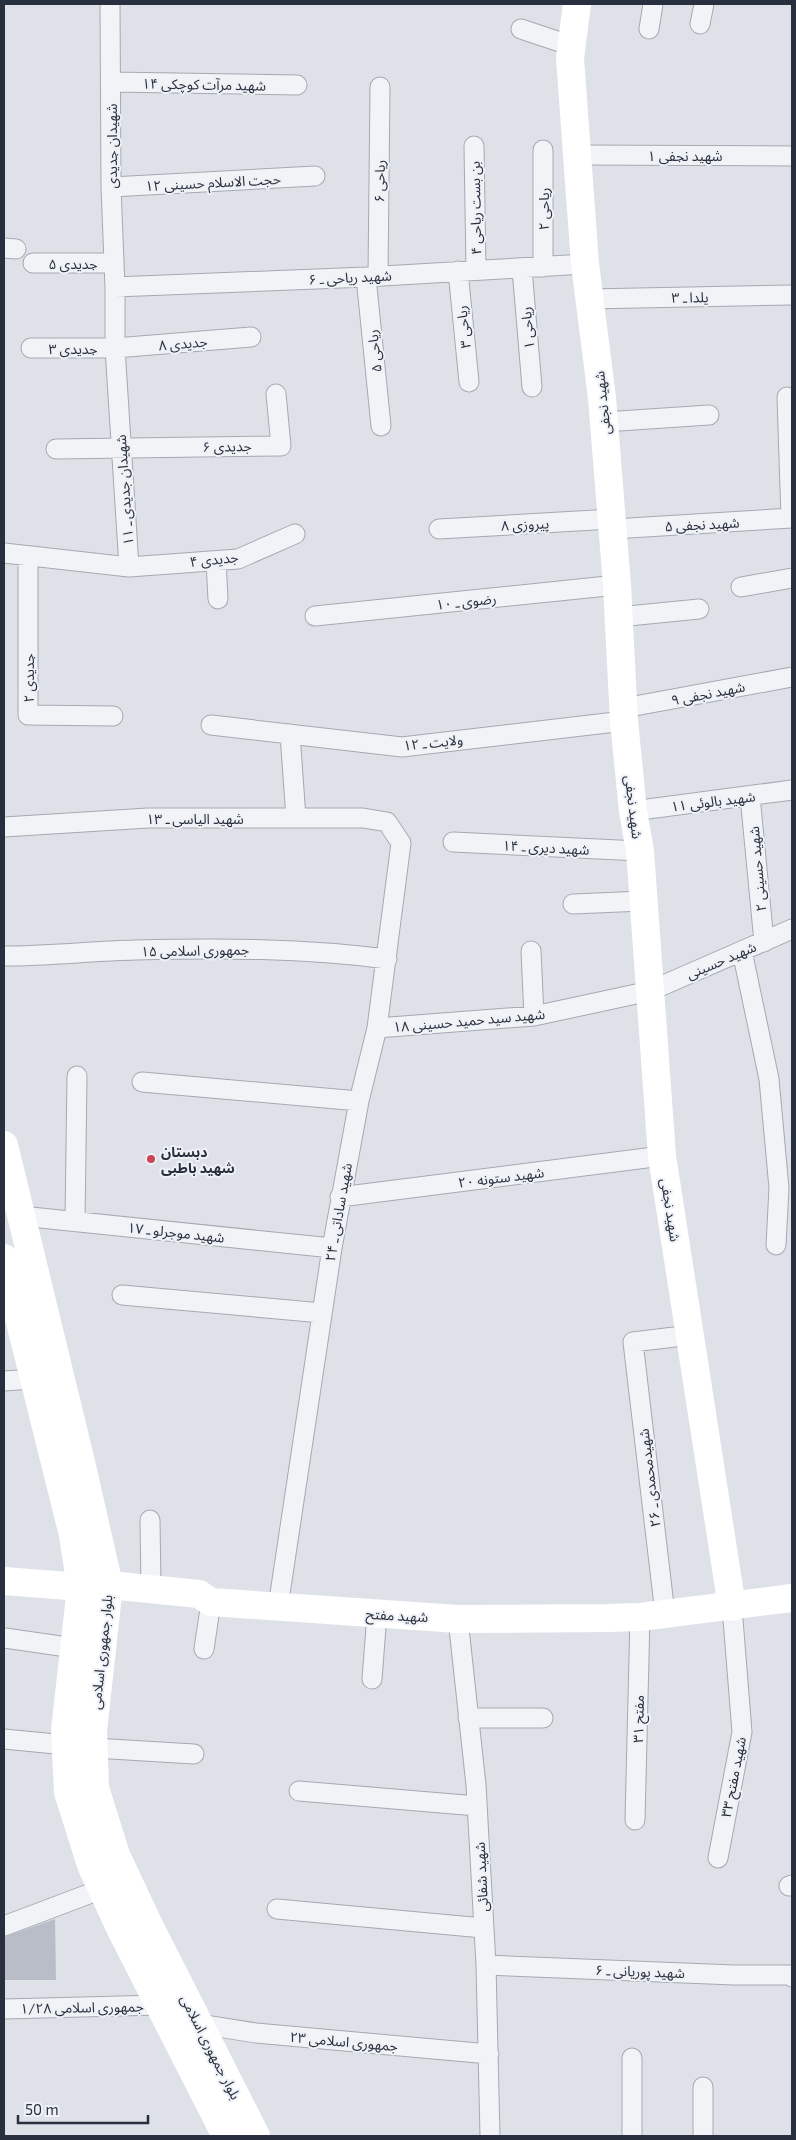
<svg xmlns="http://www.w3.org/2000/svg" width="796" height="2140" font-family="'Exo 2','Noto Sans Arabic',sans-serif">
<rect width="100%" height="100%" fill="#dee2e8"/>
<path fill="#b9bdc7" d="M55,1919L56,1980H4V1937Z"/>
<g fill="none" stroke-linecap="round" stroke-linejoin="round">
<defs>
<path id="street" d="M110,4L111,187L115,287V348L129,567
M700,24L704,4
M521,29L572,46
M649,29L653,4
M111,82L297,85
M474,146L476,270
M578,155L792,156
M111,187L315,176
M4,248L16,249
M33,263H114
M543,267V150
M522,269L532,387
M458,271L469,382
M378,276L380,87
M366,277L381,426
M115,287L366,277L585,264
M588,299L792,295
M31,348H115L251,337
M787,397L791,518
M604,422L709,415
M56,449L281,446L276,394
M439,529L612,519
M613,529L792,518
M4,553L129,567L238,559L295,534
M28,556V715L113,716
M216,561L218,599
M741,587L792,578
M315,616L617,585
M618,617L699,609
M624,708L792,677
M211,725L402,747L624,721
M290,734L296,818
M750,796L764,942
M633,811L792,790
M4,827L148,818H363L387,822L401,843L377,1028L359,1101L332,1248L278,1607
M453,842L640,851
M573,904L643,901
M531,951L534,1016
M742,951L769,1079L779,1188L776,1245
M4,956C48,956 92,951 136,950C220,948 303,948 387,959
M377,1028L534,1016L650,991L792,929
M142,1082L359,1101
M340,1197L662,1156
M21,1216L332,1248
M75,1221L77,1076
M122,1295L322,1313
M4,1381L33,1379
M150,1520L151,1589
M665,1614L633,1342L691,1335
M458,1619L476,1785L486,1965L490,2136
M5,1638L74,1648
M204,1649L211,1602
M372,1679L377,1614
M468,1718H543
M4,1739L66,1745
M94,1748L194,1754
M299,1791L477,1806
M635,1820L640,1617
M718,1858L742,1732L732,1607
M789,1886L792,1885
M277,1909L483,1928
M4,1926L102,1889
M486,1965L734,1975H791L792,1977
M4,2009L159,2005
M199,2024L256,2033L489,2054
M703,2087V2136
M632,2136V2058"/>
</defs>
<use href="#street" stroke="#a4a9b2" stroke-width="21"/>
<use href="#street" stroke="#f1f3f6" stroke-width="19"/>
<path stroke="#fff" stroke-width="28" d="M577,4L570,58L585,264L602,398L617,585L624,721L633,811L640,851L662,1156L732,1607
M4,1145L81,1462L109,1585L93,1731L95,1788L116,1855L147,1921L256,2136
M4,1258L73,1535L81,1587L65,1730L68,1792L91,1865L122,1932L226,2136
M4,1581L81,1587L109,1585L199,1594L211,1602L458,1619L608,1618L640,1617L792,1598"/>
</g>
<circle fill="#cb4552" stroke="#eef1f5" stroke-width="2" cx="151" cy="1159" r="5"/>
<g text-anchor="middle" dominant-baseline="central" stroke-width="4" stroke-linejoin="round" paint-order="stroke">
<g font-size="14" fill="#282f3e" stroke="#eef1f5">
<text transform="translate(204 84) rotate(1)">شهید مرآت کوچکی ۱۴</text>
<text transform="translate(111 146) rotate(-90)">شهیدان جدیدی</text>
<text x="685" y="155">شهید نجفی ۱</text>
<text transform="translate(379 181) rotate(-89)">ریاحی ۶</text>
<text transform="translate(213 182) rotate(-3)">حجت الاسلام حسینی ۱۲</text>
<text transform="translate(475 208) rotate(-91)">بن بست ریاحی ۴</text>
<text transform="translate(543 209) rotate(-90)">ریاحی ۲</text>
<text x="73" y="263">جدیدی ۵</text>
<text transform="translate(350 277) rotate(-3)">شهید ریاحی ـ ۶</text>
<text transform="translate(690 297) rotate(-1)">یلدا ـ ۳</text>
<text transform="translate(463 327) rotate(-96)">ریاحی ۳</text>
<text transform="translate(527 328) rotate(-95)">ریاحی ۱</text>
<text transform="translate(183 343) rotate(-5)">جدیدی ۸</text>
<text x="73" y="348">جدیدی ۳</text>
<text transform="translate(374 351) rotate(-96)">ریاحی ۵</text>
<text transform="translate(602 403) rotate(-96)">شهید نجفی</text>
<text transform="translate(227 446) rotate(-1)">جدیدی ۶</text>
<text transform="translate(124 490) rotate(-94)">شهیدان جدیدی ـ ۱۱</text>
<text transform="translate(525 524) rotate(-3)">پیروزی ۸</text>
<text transform="translate(702 524) rotate(-3)">شهید نجفی ۵</text>
<text transform="translate(214 559) rotate(-6)">جدیدی ۴</text>
<text transform="translate(466 601) rotate(-6)">رضوی ـ ۱۰</text>
<text transform="translate(28 678) rotate(-90)">جدیدی ۲</text>
<text transform="translate(708 693) rotate(-11)">شهید نجفی ۹</text>
<text transform="translate(433 742) rotate(-6)">ولایت ـ ۱۲</text>
<text transform="translate(713 801) rotate(-7)">شهید بالوئی ۱۱</text>
<text transform="translate(634 807) rotate(83)">شهید نجفی</text>
<text x="195" y="818">شهید الیاسی ـ ۱۳</text>
<text transform="translate(546 847) rotate(3)">شهید دیری ـ ۱۴</text>
<text transform="translate(757 869) rotate(-95)">شهید حسینی ۲</text>
<text transform="translate(195 950) rotate(-1)">جمهوری اسلامی ۱۵</text>
<text transform="translate(721 960) rotate(-23)">شهید حسینی</text>
<text transform="translate(469 1020) rotate(-5)">شهید سید حمید حسینی ۱۸</text>
<text transform="translate(501 1177) rotate(-7)">شهید ستونه ۲۰</text>
<text transform="translate(671 1210) rotate(81)">شهید نجفی</text>
<text transform="translate(338 1212) rotate(-80)">شهید ساداتی ـ ۲۴</text>
<text transform="translate(176 1232) rotate(6)">شهید موجرلو ـ ۱۷</text>
<text transform="translate(649 1478) rotate(-97)">شهیدمحمدی ـ ۲۶</text>
<text transform="translate(397 1615) rotate(3)">شهید مفتح</text>
<text transform="translate(101 1652) rotate(-84)">بلوار جمهوری اسلامی</text>
<text transform="translate(638 1719) rotate(-89)">مفتح ۳۱</text>
<text transform="translate(733 1777) rotate(-79)">شهید مفتح ۳۳</text>
<text transform="translate(481 1877) rotate(-93)">شهید شفائی</text>
<text transform="translate(640 1971) rotate(2)">شهید پوریانی ـ ۶</text>
<text transform="translate(82 2007) rotate(-1)">جمهوری اسلامی ۱/۲۸</text>
<text transform="translate(344 2041) rotate(5)">جمهوری اسلامی ۲۳</text>
<text transform="translate(211 2047) rotate(63)">بلوار جمهوری اسلامی</text>
</g>
<g font-size="14" font-weight="bold" fill="#282f3e" stroke="#eef1f5" text-anchor="start">
<text x="161" y="1151">دبستان<tspan x="161" dy="16">شهید باطبی</tspan></text>
</g>
</g>
<rect width="796" height="2140" fill="none" stroke="#282f3e" stroke-width="10"/>
<path d="M18 2115v8h130v-8" fill="none" stroke="#282f3e" stroke-width="2.5"/>
<text x="25" y="2115" font-size="15" fill="#282f3e" stroke="#eef1f5" stroke-width="4" paint-order="stroke">50 m</text>
</svg>
